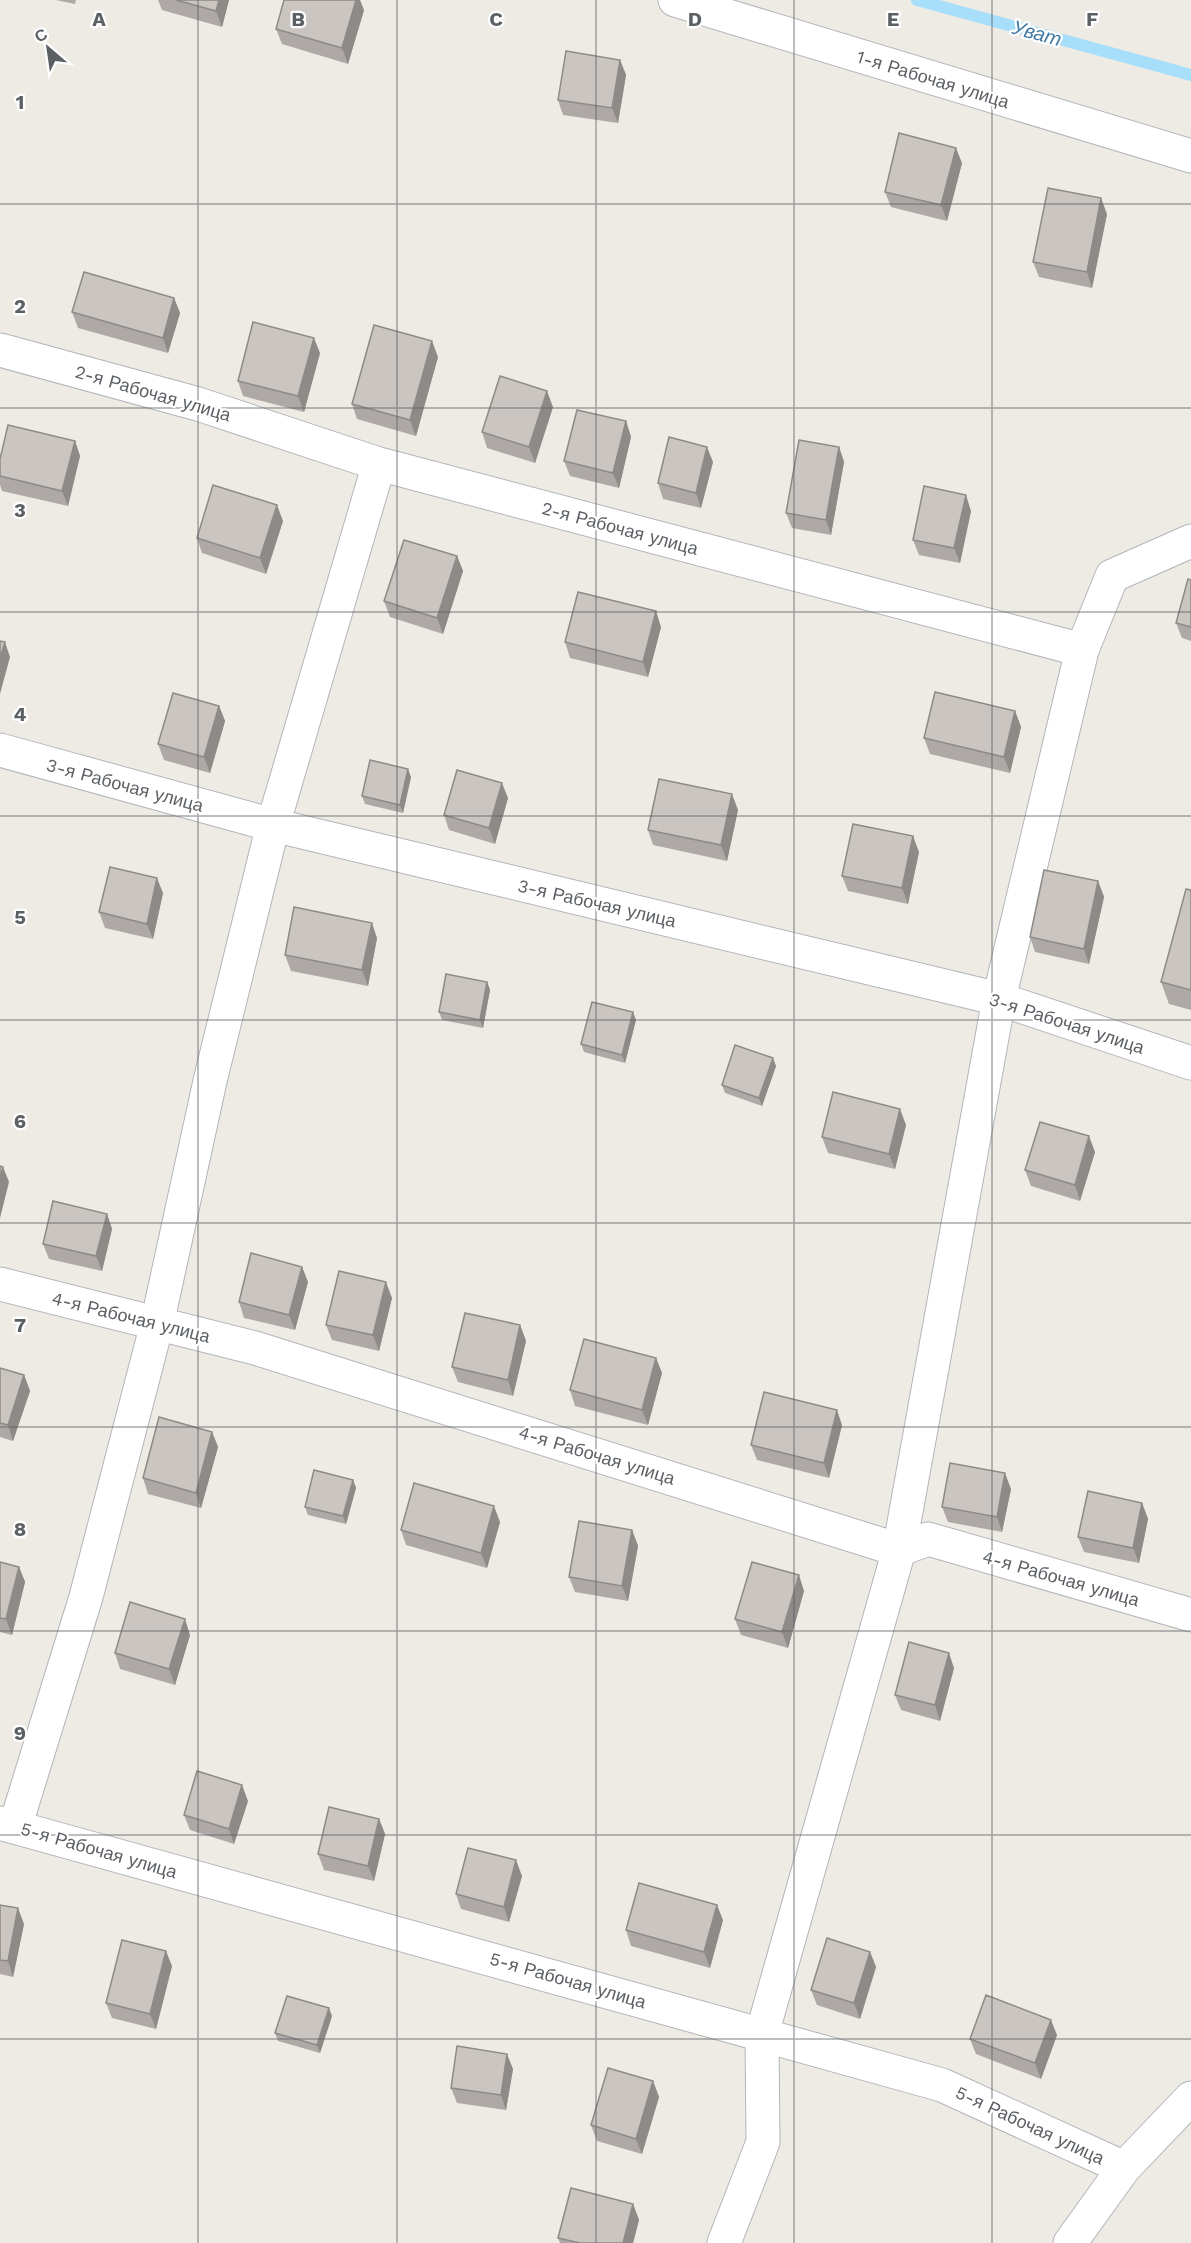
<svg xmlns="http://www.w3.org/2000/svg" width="1191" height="2243" font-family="'Work Sans',sans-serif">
<rect width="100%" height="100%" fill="#eeebe4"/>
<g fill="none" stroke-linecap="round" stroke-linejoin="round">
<path stroke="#a7dffb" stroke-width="12" d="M917,0L1191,75"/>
<defs>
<path id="street" d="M675,0L1191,156
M0,350L198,404L379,464L1082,650L1112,576L1191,541
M0,750L273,825L999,999L1191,1063
M0,1284L255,1348L899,1550L928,1539L1191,1615
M0,1823L942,2085L1124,2168
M15,1827L86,1597L157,1324L210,1081L273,825L379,464
M724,2243L763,2142L762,2034L899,1550L999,999L1082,650
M1070,2243L1124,2168L1191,2098"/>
</defs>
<use href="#street" stroke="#b2b5b9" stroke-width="35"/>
<use href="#street" stroke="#fff" stroke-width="33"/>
</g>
<path fill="#aea9a6" d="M56,0H76L75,4Z
M158,0H229L222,27L162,10Z
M364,10L348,64L282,44L276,29Z
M620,60L626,75L618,123L563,115L558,100Z
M962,163L947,221L891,207L885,192Z
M1107,214L1092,288L1039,277L1033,262Z
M174,298L180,313L168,353L78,328L72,312Z
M320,353L304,412L243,396L238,381Z
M438,357L416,436L357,419L352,404Z
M553,407L535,463L487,448L482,432Z
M626,421L631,437L619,488L570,476L564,461Z
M75,441L80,456L68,506L2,491L0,485V459Z
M839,447L844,462L831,535L792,528L786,513Z
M713,462L701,508L663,499L658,483Z
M971,511L960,563L919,555L913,540Z
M283,521L266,574L202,553L197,538Z
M457,556L463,571L443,634L390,617L384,601Z
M1191,580V641L1182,638L1176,623Z
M661,627L648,677L570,658L565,642Z
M219,706L225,721L210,773L164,760L158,744Z
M1015,711L1021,727L1010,773L930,754L924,738Z
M411,777L403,813L365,804L362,796Z
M508,798L495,844L449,830L444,815Z
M738,810L727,861L653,845L648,830Z
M919,852L908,904L848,891L842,876Z
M1098,881L1104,897L1089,964L1035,952L1030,937Z
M1191,890V1010L1169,1004L1161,982Z
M163,893L153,939L105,928L99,912Z
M377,938L368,986L291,971L285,955Z
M487,982L490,990L483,1028L442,1020L439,1012Z
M636,1020L625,1063L584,1052L581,1044Z
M776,1066L762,1106L725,1093L722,1085Z
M906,1125L895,1169L828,1153L822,1137Z
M1095,1152L1080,1201L1031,1186L1025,1170Z
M107,1214L112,1229L102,1271L49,1259L43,1244Z
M302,1267L308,1282L295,1330L244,1318L239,1302Z
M392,1298L379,1351L332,1340L326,1325Z
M520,1325L526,1341L513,1396L458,1382L452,1367Z
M656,1358L662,1373L648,1425L575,1406L570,1390Z
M0,1368L24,1375L30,1391L13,1441L0,1437Z
M842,1425L829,1478L757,1460L751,1445Z
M212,1432L218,1447L201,1508L148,1494L143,1478Z
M353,1480L356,1488L346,1524L308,1515L305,1507Z
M1011,1489L1002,1532L948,1522L942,1507Z
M1142,1503L1148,1519L1139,1563L1084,1552L1078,1537Z
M500,1522L487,1568L406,1545L401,1530Z
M632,1530L638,1546L628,1601L575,1592L569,1577Z
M0,1562L19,1567L25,1582L12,1635L0,1632Z
M804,1591L788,1648L741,1635L735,1619Z
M190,1635L175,1685L120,1669L115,1653Z
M954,1668L940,1721L901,1710L895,1695Z
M248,1801L234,1844L190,1830L184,1815Z
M379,1819L385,1834L374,1881L324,1870L318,1854Z
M522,1876L509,1922L461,1909L456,1894Z
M0,1905L24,1924L13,1977L0,1974Z
M723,1920L710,1968L631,1946L626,1930Z
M870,1952L876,1967L860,2019L817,2005L811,1990Z
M172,1966L156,2029L112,2018L106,2003Z
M332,2016L320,2053L278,2041L275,2033Z
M1057,2035L1041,2079L976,2054L970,2039Z
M513,2069L506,2110L457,2103L451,2088Z
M653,2081L659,2097L642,2154L597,2141L591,2125Z
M633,2204L639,2220L633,2243H560L558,2238Z"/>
<path fill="#8d8a87" d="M219,0H229L222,27L216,11Z
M356,0H360L364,10L348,64L342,48Z
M620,60L626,75L618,123L612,108Z
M956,148L962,163L947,221L941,205Z
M1101,198L1107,214L1092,288L1087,272Z
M174,298L180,313L168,353L163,338Z
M314,338L320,353L304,412L298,396Z
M432,341L438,357L416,436L410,420Z
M547,391L553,407L535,463L529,447Z
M626,421L631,437L619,488L613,473Z
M75,441L80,456L68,506L62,491Z
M707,447L713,462L701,508L696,493Z
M839,447L844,462L831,535L826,520Z
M966,495L971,511L960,563L954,548Z
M277,505L283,521L266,574L260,558Z
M457,556L463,571L443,634L437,618Z
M656,611L661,627L648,677L643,662Z
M5,642L10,657L0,694V658Z
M219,706L225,721L210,773L204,757Z
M1015,711L1021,727L1010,773L1004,757Z
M408,769L411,777L403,813L400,805Z
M502,783L508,798L495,844L489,828Z
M732,794L738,810L727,861L721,845Z
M913,836L919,852L908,904L902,888Z
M157,878L163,893L153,939L147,924Z
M1098,881L1104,897L1089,964L1084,949Z
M372,923L377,938L368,986L362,970Z
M487,982L490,990L483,1028L480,1020Z
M633,1012L636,1020L625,1063L622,1055Z
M773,1058L776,1066L762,1106L759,1098Z
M900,1109L906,1125L895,1169L889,1154Z
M1089,1136L1095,1152L1080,1201L1075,1185Z
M3,1167L9,1182L0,1218V1180Z
M107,1214L112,1229L102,1271L96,1256Z
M302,1267L308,1282L295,1330L289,1315Z
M386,1282L392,1298L379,1351L373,1335Z
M520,1325L526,1341L513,1396L508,1380Z
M656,1358L662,1373L648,1425L642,1410Z
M24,1375L30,1391L13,1441L8,1425Z
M837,1410L842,1425L829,1478L824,1463Z
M212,1432L218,1447L201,1508L196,1493Z
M1005,1473L1011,1489L1002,1532L997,1517Z
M353,1480L356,1488L346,1524L343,1516Z
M1142,1503L1148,1519L1139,1563L1133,1548Z
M494,1506L500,1522L487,1568L481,1553Z
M632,1530L638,1546L628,1601L622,1586Z
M19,1567L25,1582L12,1635L6,1619Z
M799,1575L804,1591L788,1648L782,1632Z
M185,1619L190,1635L175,1685L169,1669Z
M949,1653L954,1668L940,1721L935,1705Z
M242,1785L248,1801L234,1844L229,1829Z
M379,1819L385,1834L374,1881L368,1866Z
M516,1860L522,1876L509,1922L504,1907Z
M717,1905L723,1920L710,1968L704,1952Z
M18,1908L24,1924L13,1977L8,1961Z
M166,1951L172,1966L156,2029L150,2014Z
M870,1952L876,1967L860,2019L854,2003Z
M329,2008L332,2016L320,2053L317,2045Z
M1051,2020L1057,2035L1041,2079L1035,2063Z
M507,2054L513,2069L506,2110L501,2095Z
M653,2081L659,2097L642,2154L636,2139Z
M633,2204L639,2220L633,2243H623Z"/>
<path fill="#cac5c1" stroke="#8d8a87" stroke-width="1.5" d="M176,0H219L216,11Z
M284,0H356L342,48L276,29Z
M566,51L620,60L612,108L558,100Z
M899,133L956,148L941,205L885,192Z
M1048,188L1101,198L1087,272L1033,262Z
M84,272L174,298L163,338L72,312Z
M253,322L314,338L298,396L238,381Z
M374,325L432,341L410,420L352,404Z
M500,376L547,391L529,447L482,432Z
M577,410L626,421L613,473L564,461Z
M8,425L75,441L62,491L0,476V459Z
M669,437L707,447L696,493L658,483Z
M799,440L839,447L826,520L786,513Z
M213,485L277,505L260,558L197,538Z
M924,486L966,495L954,548L913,540Z
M404,540L457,556L437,618L384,601Z
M1188,579L1191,580V627L1176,623Z
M578,592L656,611L643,662L565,642Z
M0,641L5,642L0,658Z
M935,692L1015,711L1004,757L924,738Z
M173,693L219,706L204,757L158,744Z
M370,760L408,769L400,805L362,796Z
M457,770L502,783L489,828L444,815Z
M659,779L732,794L721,845L648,830Z
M853,824L913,836L902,888L842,876Z
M110,867L157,878L147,924L99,912Z
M1044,870L1098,881L1084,949L1030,937Z
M1186,889L1191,890V990L1161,982Z
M294,907L372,923L362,970L285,955Z
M446,974L487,982L480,1020L439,1012Z
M592,1002L633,1012L622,1055L581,1044Z
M735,1045L773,1058L759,1098L722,1085Z
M833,1092L900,1109L889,1154L822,1137Z
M1040,1122L1089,1136L1075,1185L1025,1170Z
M0,1166L3,1167L0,1180Z
M53,1201L107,1214L96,1256L43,1244Z
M251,1253L302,1267L289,1315L239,1302Z
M339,1271L386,1282L373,1335L326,1325Z
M465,1313L520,1325L508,1380L452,1367Z
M584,1339L656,1358L642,1410L570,1390Z
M0,1368L24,1375L8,1425L0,1423Z
M764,1392L837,1410L824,1463L751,1445Z
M159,1417L212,1432L196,1493L143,1478Z
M950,1463L1005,1473L997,1517L942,1507Z
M314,1470L353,1480L343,1516L305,1507Z
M414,1483L494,1506L481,1553L401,1530Z
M1088,1491L1142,1503L1133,1548L1078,1537Z
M579,1521L632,1530L622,1586L569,1577Z
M0,1562L19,1567L6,1619L0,1618Z
M752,1562L799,1575L782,1632L735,1619Z
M130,1602L185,1619L169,1669L115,1653Z
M909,1642L949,1653L935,1705L895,1695Z
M197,1771L242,1785L229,1829L184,1815Z
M329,1807L379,1819L368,1866L318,1854Z
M468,1848L516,1860L504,1907L456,1894Z
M639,1883L717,1905L704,1952L626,1930Z
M0,1905L18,1908L8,1961L0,1960Z
M827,1938L870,1952L854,2003L811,1990Z
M122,1940L166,1951L150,2014L106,2003Z
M986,1995L1051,2020L1035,2063L970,2039Z
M287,1996L329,2008L317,2045L275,2033Z
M457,2046L507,2054L501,2095L451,2088Z
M608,2068L653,2081L636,2139L591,2125Z
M571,2188L633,2204L623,2243H580L558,2238Z"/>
<path fill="none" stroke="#5c6064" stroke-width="1.5" stroke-opacity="0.55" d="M198,0V2243M397,0V2243M596,0V2243M794,0V2243M992,0V2243M0,204H1191M0,408H1191M0,612H1191M0,816H1191M0,1020H1191M0,1223H1191M0,1427H1191M0,1631H1191M0,1835H1191M0,2039H1191"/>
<g text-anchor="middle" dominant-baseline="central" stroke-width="4.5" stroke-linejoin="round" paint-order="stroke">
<g font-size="18" fill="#5c6064" stroke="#fff">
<text transform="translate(933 79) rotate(17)">1-я Рабочая улица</text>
<text transform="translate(153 393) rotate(16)">2-я Рабочая улица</text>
<text transform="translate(620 528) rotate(15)">2-я Рабочая улица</text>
<text transform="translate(125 785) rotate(15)">3-я Рабочая улица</text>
<text transform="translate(597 903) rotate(13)">3-я Рабочая улица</text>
<text transform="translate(1067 1023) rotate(18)">3-я Рабочая улица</text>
<text transform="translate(131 1317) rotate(14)">4-я Рабочая улица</text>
<text transform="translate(597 1455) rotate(17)">4-я Рабочая улица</text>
<text transform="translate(1061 1578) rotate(16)">4-я Рабочая улица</text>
<text transform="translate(99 1850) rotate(16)">5-я Рабочая улица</text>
<text transform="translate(568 1980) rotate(16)">5-я Рабочая улица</text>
<text transform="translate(1030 2125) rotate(25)">5-я Рабочая улица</text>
</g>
<g font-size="20" font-style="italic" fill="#417ba4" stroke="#fff">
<text transform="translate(1037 33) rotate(15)">Уват</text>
</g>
</g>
<g font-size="20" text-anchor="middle" font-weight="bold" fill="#5c6064" stroke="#fff" stroke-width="4.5" stroke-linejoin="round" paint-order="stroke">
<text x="99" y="26">A</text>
<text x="298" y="26">B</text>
<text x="496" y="26">C</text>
<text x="695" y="26">D</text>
<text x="893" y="26">E</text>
<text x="1092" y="26">F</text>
<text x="20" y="109">1</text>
<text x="20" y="313">2</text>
<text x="20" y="517">3</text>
<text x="20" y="721">4</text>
<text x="20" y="924">5</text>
<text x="20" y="1128">6</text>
<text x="20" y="1332">7</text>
<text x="20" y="1536">8</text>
<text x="20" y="1740">9</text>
</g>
<g transform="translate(48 48) rotate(331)" stroke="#ffffff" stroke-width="4.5" paint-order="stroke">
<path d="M0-4.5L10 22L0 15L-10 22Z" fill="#5c6064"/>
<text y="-9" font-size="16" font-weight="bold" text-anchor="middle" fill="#5c6064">С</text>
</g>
</svg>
